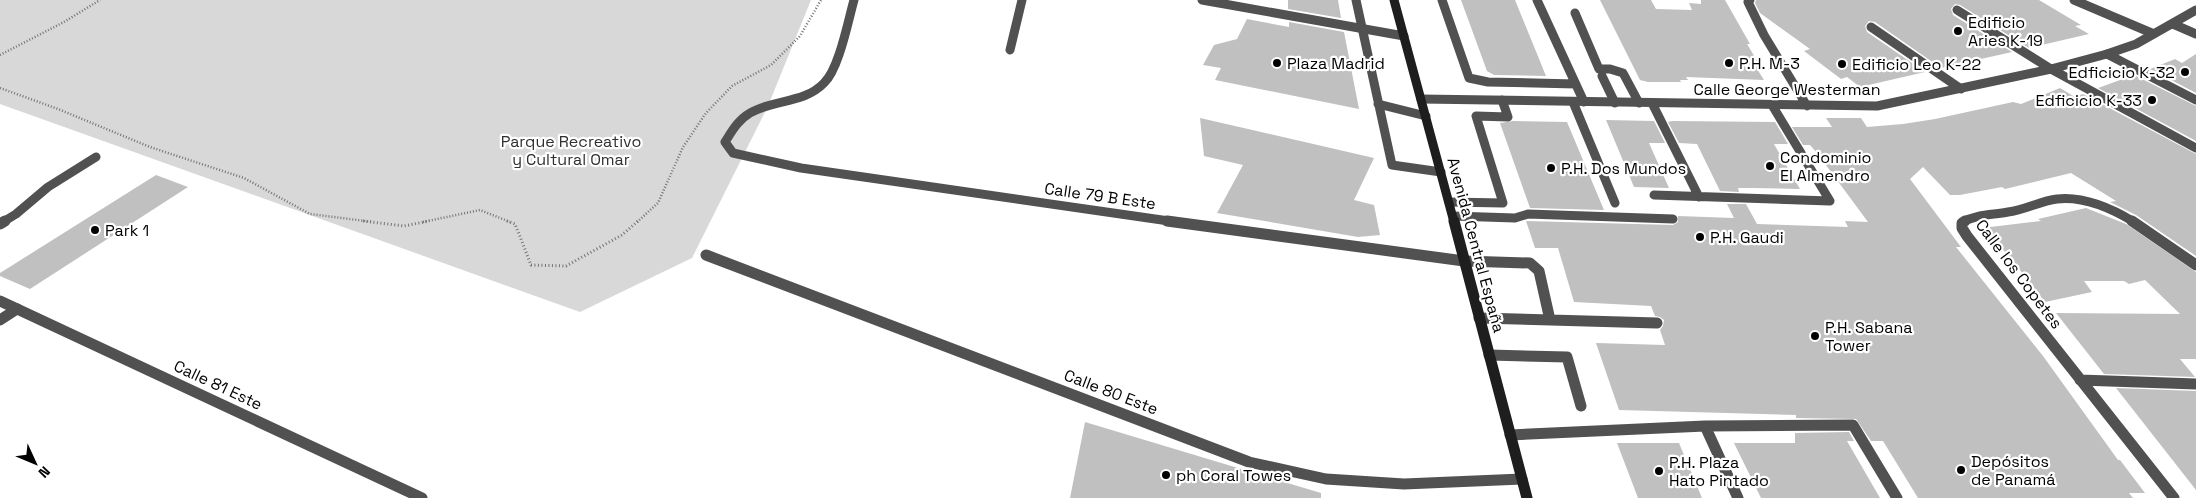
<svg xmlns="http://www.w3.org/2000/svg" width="2196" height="498" font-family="'Space Grotesk',sans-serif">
<rect width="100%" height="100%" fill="#fff"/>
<path fill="#d8d8d8" d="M0,0H811L768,106L692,258L580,312L0,104Z"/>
<path fill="#c0c0c0" d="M1288,0H1338L1341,18L1288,9Z
M1461,0H1515L1546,76L1494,75L1487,71Z
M1600,0H1651L1656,9L1692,10L1689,3L1701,4V0H1725L1750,44H1747L1762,69H1757L1764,80L1686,77L1688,80H1680L1681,82H1648L1640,80Z
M1756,0H2039L2081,25L2075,26L2089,34L2029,48L1960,5L1955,4L1951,9L1953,15L2012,52L1941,68L1875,22L1869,21L1865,26L1867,32L1925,72L1860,87L1847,77L1841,79L1804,51L1810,49L1760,13L1755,3Z
M1247,19L1289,27V22L1344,32L1359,109L1215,80L1221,68L1203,65L1214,45L1237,39Z
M2196,54V93L2150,69L2175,59L2182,63Z
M2134,75L2196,106V141L2098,88Z
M2060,88L2075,97L2083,94L2196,154V256L2136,215L2110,202L2116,201L2071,173L2005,189L2002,187L1960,195H1950L1923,167L1910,179L1961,247H1956L2043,356L2118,460H2120L2145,493H2129L2133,498H1918L1883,441H1871L1856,419L1796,418V415L1619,410L1596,343L1665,345L1660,330L1663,326L1664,320L1660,317L1655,316L1651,306L1574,302L1558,248H1535L1526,221L1673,225L1678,222V216L1734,218L1727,204H1746L1757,224L1848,227L1845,221L1868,222L1817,153L1810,145H1803L1792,127H1832L1826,118H1861L1867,127L1903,124L1935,119L2013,102L2021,104Z
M1200,118L1374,158L1354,200L1374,205L1380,235L1358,237L1217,213L1243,165L1204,156Z
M1606,120L1654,121L1665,143H1649L1669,188L1634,187Z
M1513,121L1567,122L1604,210L1530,208L1500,123Z
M1672,121L1775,122L1788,144H1774L1800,189L1753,188H1738L1739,192L1720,191L1697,144L1679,143L1668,122Z
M156,175L188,187L30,289L0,276V273Z
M2086,208L2126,224L2196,272V359H2180L2195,377L2104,374L2056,313L2180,314L2145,280L2129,284L2124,281H2084L2092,292L2045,302L2009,256L1982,228L2041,221L2038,219Z
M2116,388L2196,391V490Z
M1085,422L1321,493V498H1070Z
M1849,432L1854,441H1847L1880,498H1761L1734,443H1795V433Z
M1617,443H1679L1702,498H1638Z"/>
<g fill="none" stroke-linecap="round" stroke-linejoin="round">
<path stroke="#737373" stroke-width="2.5" stroke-dasharray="1 2" stroke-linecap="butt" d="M0,55L64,22L100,0
M0,88L58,109L150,147L244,178L310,214L373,222
M423,222L480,210L510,222
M637,222L658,203L683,147L706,113L732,86L771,65L800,36L821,0"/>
<path stroke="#737373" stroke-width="3" stroke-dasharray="1 2.5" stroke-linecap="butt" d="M363,221L404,226L429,221
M507,221L515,224L531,265L566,266L622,235L638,221"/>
<path stroke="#515151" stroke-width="9" d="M1356,0L1392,165L1441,172
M1442,0L1469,78L1488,82L1576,84
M1537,0L1584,102
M1957,10L2051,69
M1575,13L1599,69H1610L1623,73L1639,103
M2173,24L2196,34
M1871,27L1961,89
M1010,50L1022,0
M2107,54L2196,100
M1602,76L1615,103
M1573,102L1615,203
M1652,103L1699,197
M1378,104L1426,116
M1654,195L1830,201L1772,105
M1449,202L1503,203L1476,116L1508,117L1502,100
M1453,216L1515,218L1528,214L1673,219"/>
<path stroke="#515151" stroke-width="11" d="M1464,261L1530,263L1539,271L1550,320
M1479,318L1657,323
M1489,355L1567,357L1581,406
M1705,426L1738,498
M1510,435L1705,426L1853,425L1897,498"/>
<path stroke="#515151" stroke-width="9" d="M854,0C848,21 839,69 824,83C804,104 773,99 750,113C738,120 732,131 725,142L733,153L801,168L1176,222
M1202,0L1404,36
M1750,0L1748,2L1764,35L1807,106
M2074,0L2154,34
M2051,69L2196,148
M1421,99L1877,106L2051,69L2107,54L2136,44L2196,10
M3,222L16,214L48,187L96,157
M1963,222C1977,214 1994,215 2008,212C2025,210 2040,201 2057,199C2084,196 2111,208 2134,222"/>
<path stroke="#515151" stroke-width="11" d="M1167,221L1464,261
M1965,221L1962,223V228L1967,236L2174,498
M2132,221L2196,265
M0,224L5,221
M706,255L1249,462L1326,479L1404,484L1522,479
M0,320L17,309
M2080,380L2196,384"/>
<path stroke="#515151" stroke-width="11" d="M0,301L422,498"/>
<path stroke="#1e1e1e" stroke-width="9" d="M1394,0L1454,222"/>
<path stroke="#1e1e1e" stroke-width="11" d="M1454,221L1527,498"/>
</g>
<g fill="#000" stroke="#fff" stroke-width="2">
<circle cx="1958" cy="31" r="5"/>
<circle cx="1277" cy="63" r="5"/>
<circle cx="1729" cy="63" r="5"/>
<circle cx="1842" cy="64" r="5"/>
<circle cx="2185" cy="72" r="5"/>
<circle cx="2152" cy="100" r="5"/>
<circle cx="1770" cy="166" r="5"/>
<circle cx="1551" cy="168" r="5"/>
<circle cx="95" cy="230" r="5"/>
<circle cx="1700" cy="237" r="5"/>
<circle cx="1815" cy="336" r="5"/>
<circle cx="1961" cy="470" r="5"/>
<circle cx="1659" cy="471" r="5"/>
<circle cx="1166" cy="475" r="5"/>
</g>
<g text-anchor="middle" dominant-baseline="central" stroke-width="4.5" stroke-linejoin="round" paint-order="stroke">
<g font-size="16" fill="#000" stroke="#fff" text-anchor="start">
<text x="1968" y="22">Edificio<tspan x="1968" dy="18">Aries K-19</tspan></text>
<text x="1287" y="63">Plaza Madrid</text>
<text x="1739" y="63">P.H. M-3</text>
<text x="1852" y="64">Edificio Leo K-22</text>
<text x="2175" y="72" text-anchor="end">Edficicio K-32</text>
<text x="2142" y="100" text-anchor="end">Edficicio K-33</text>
<text x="1780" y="157">Condominio<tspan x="1780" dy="18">El Almendro</tspan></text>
<text x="1561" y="168">P.H. Dos Mundos</text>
<text x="105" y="230">Park 1</text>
<text x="1710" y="237">P.H. Gaudi</text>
<text x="1825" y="327">P.H. Sabana<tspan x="1825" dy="18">Tower</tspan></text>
<text x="1971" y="461">Depósitos<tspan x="1971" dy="18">de Panamá</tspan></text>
<text x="1669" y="462">P.H. Plaza<tspan x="1669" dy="18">Hato Pintado</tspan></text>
<text x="1176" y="475">ph Coral Towes</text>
</g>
<g font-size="16" fill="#000" stroke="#fff">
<text x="1787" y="89">Calle George Westerman</text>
<text transform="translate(1100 196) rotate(8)">Calle 79 B Este</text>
<text transform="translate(1476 245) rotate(75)">Avenida Central España</text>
<text transform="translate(2019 274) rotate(53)">Calle los Copetes</text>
<text transform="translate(218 385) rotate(25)">Calle 81 Este</text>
<text transform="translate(1111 392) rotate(21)">Calle 80 Este</text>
</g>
<g font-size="16" fill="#2f2f2f" stroke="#fff">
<text x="571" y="141">Parque Recreativo<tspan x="571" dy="18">y Cultural Omar</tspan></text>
</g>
</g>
<g transform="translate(35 463) rotate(134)" stroke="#ffffff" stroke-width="4" paint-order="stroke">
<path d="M0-4L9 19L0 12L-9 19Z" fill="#000000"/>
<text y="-8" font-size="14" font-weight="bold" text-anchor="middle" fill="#000000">N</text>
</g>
</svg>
